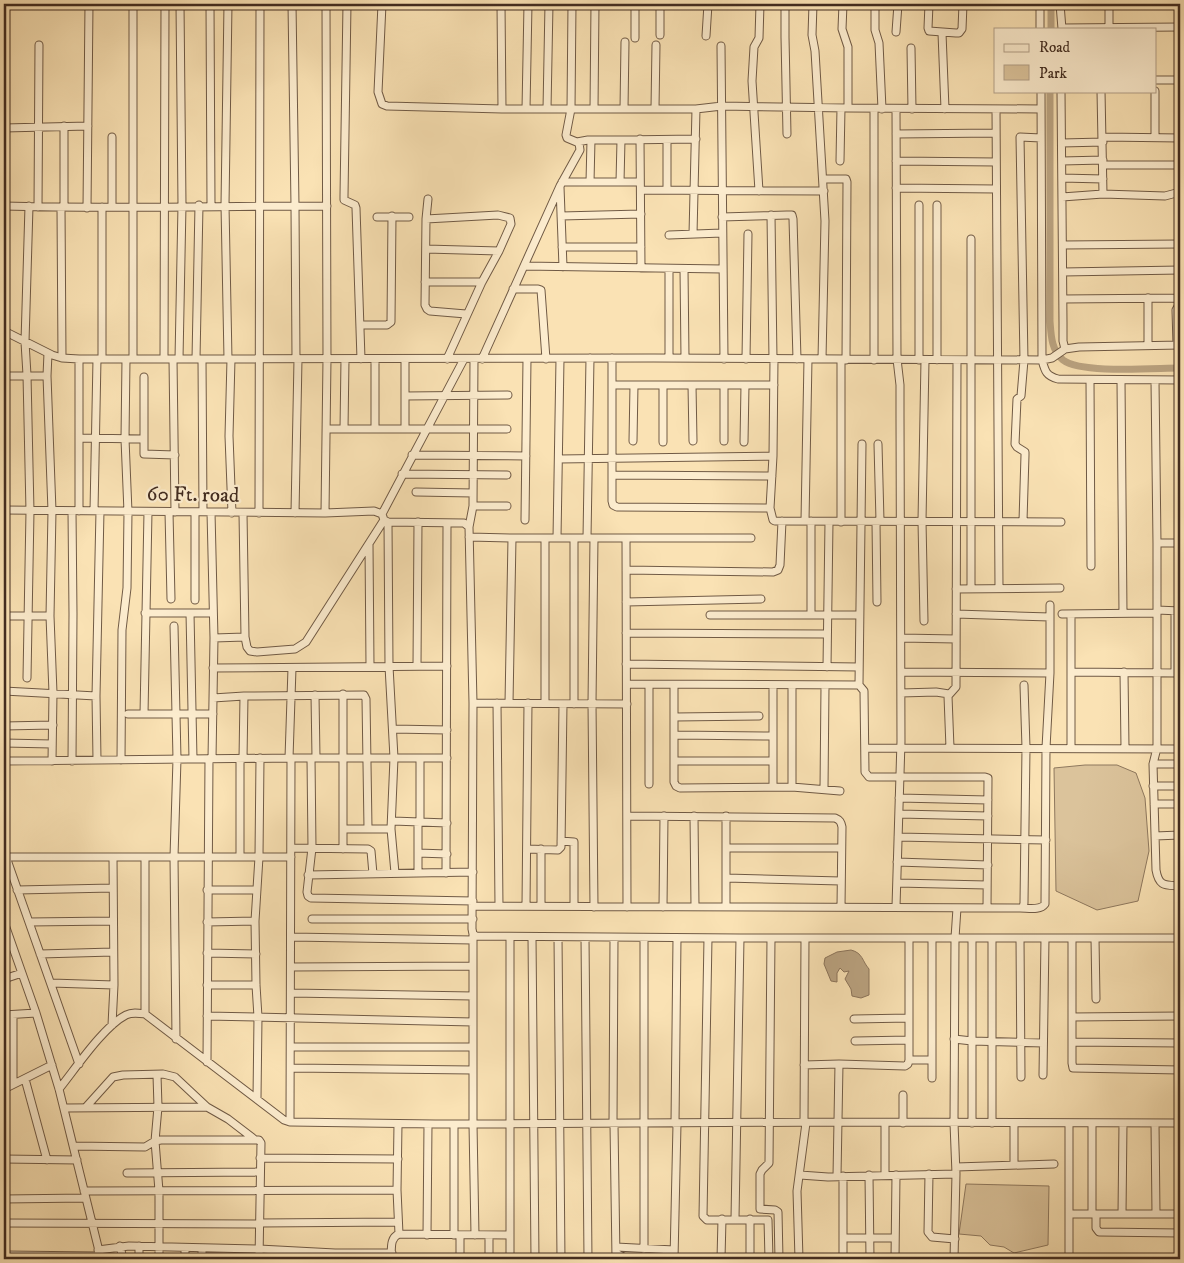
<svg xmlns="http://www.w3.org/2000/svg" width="1184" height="1263" font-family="'IM FELL DW Pica',serif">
<rect width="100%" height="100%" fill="#fae2b4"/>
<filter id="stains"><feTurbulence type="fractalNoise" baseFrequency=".004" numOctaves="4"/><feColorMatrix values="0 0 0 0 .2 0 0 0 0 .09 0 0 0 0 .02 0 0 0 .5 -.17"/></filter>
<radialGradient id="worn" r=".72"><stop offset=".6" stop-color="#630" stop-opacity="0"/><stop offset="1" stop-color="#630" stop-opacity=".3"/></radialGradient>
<path fill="#dbc39b" stroke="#8e785e" d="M1085,765H1117L1136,773L1145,798L1149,851L1138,901L1097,910L1056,891L1054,768Z
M966,1184L1049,1186L1048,1245L1014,1253L1004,1247L990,1245L981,1236L959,1234Z"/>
<path fill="#bba482" stroke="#8b745b" d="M851,950C863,953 862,961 869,969V995L861,998L852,996L851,989L845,979L849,971L844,972L840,968L837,973V982L831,981L824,964L825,958L837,952Z"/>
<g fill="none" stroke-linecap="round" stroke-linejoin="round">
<path stroke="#bba482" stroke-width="7" d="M1051,29V4
M1050,91V321C1051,334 1051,350 1063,360C1081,374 1155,368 1180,368"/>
<defs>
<path id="minor" d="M210,4L211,205
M228,4L225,205L228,359
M292,4L295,206L296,359
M347,4L344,196V200L355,205L356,208L361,359
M382,4L378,92L382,104L387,106L502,109H696L722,106L848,108L1041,109
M501,4L502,109
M785,4V37L787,134
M813,4L812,35L815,51L825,221L822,359
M843,4L842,29L848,47V108
M875,4V30L879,43L882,109
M929,4L928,28L929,31L956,33H959L962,29L963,4
M1040,4V29
M1060,4L1062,29
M1109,4V29
M1062,28L1180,27
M896,32L898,4
M942,33L945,109
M660,35V4
M706,36L708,4
M635,38V4
M721,46L724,359
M911,48L912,109
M1155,80H1180
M1041,91L1042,360C1045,371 1046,376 1058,379L1180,380
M1061,91L1063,322V341L1065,349
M1101,91L1103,194
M655,108L656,45
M526,109L528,4
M547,109L549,4
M594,109L595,4
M624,109L625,42
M874,109V360
M896,109L897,359L900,385V415L901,741L896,907
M996,109L999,588
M64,126V207
M4,128L88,126
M896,134L996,133
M1103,137L1180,138
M1155,137V91
M640,139L641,268
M667,140V190
M577,142L588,140H621
M1062,143L1103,142
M840,161L841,108
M896,161L996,162
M1062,161L1103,160
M1103,165H1180
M1062,178L1103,179
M824,179H846L847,182L846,360
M562,182H640
M590,182L591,140
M620,182L621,140L696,139
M560,187L563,267
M896,188L996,189
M641,190L824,191
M759,191L752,81L754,47L759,38L760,4
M1062,197L1103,194L1165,196L1180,192
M428,199L426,219L425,305L427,309L430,311L466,314
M919,205V360
M937,205V360
M4,206C111,209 219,206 327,206
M38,207L39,45
M61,207L62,358
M102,207V359
M112,207V137
M87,208L89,4
M771,215L773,359
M561,216L641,214
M377,217H409
M722,217L787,215H792L793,219L797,359
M426,219L498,215L510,218L511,224L499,251L482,282L447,359
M693,234L696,109
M669,235L722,233
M1063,245L1180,244
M562,247H641
M426,249L499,251
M524,266L722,269
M669,269V358
M684,269L685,358
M1063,272L1180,270
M425,282H482
M513,289H538L541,290L546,359
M1063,299L1180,298V286
M360,325H387L391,322L392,216
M4,331L52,355L62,358L79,359L653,358L1042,360L1052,358L1065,349L1079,347L1180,345
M1148,345V298
M1177,345L1176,310L1180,303
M612,358V501L613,505L617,507L770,508
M79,359V511
M133,359V4
M164,359L165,4
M173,359L175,512
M179,359L182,205L180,4
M196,359L199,205
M202,359L203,512
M231,359L229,436L232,513
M375,359V429
M482,359L560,186L580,150L579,143L567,138L566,135L571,109L572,4
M746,359L748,234
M774,359L773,456L770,508L773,520L775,521C871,522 966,521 1061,522
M841,360V522
M4,376H47L52,511L50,616L53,693L52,761
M47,376L48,353
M144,377V454L175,455
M1090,380L1091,566
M1121,380L1123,613
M1155,381L1157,543V748L1153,764H1180
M612,385H774
M663,385V442
M692,385L693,441
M724,385V441
M405,396L508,395
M326,429H507
M344,429L345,359
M405,429V359
M79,438L144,439
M633,441L634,385
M744,442L745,385
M878,444L880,521
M412,455L526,456
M559,459L773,456
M402,474L507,475
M612,475L772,476
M416,492L473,493
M473,506H507
M4,510L325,513L374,511L382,514
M94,511L97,359
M148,512L144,714H213
M169,512L171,599
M195,512V600
M211,512L214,638L212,759
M243,513L245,637L247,647L250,651L257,652L295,649L306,642L384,520
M259,513L260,4
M295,513L298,359
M325,513L327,359L326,4
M382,514L384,520L388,522L464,523L469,527L473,703L472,929L473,934L476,936L740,938H1180
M382,514L464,359
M525,520L527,359
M805,521L808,359
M811,521V615
M1023,521L1025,455V452L1017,447L1015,444L1017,399L1021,396L1024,360L1020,137L1041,138
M388,522L389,666L394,758L391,829L395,873
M876,522L877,602
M469,527L473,506L474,359
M469,537L512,538H751
M557,538L560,359
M574,538V704
M587,538L590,358
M594,538L592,703L594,907
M626,538L627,907
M1157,543H1180
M369,544L370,666
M626,570L773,572L778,570L780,565L782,521
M971,588V239
M956,589L1060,588
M626,602L761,599
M1157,610L1180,611
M145,613H213
M190,613L193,759
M956,614L1050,617
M1062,614L1157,613
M710,615H859
M4,616H50
M924,621L922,521L925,360
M174,626L177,759L174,857L176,1039
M626,633L827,634
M214,638L245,637
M901,638L956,639
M626,664L859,667
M417,666L418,522
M827,667L829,522
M213,668L447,666
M901,672L1050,673
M1071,672L1180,673
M1124,672L1125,748
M1175,673V611
M27,678L30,511L27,375L25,342L29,206
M627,684L859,685L864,691L865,772L869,777H985L988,778L987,908
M674,685V782L676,786L680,788L792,787L840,791
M859,685L862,444
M4,691L96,696
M901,693L936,692L949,694
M315,695L316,758
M213,698L244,696L364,695L366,699L368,828
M473,703L627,704
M497,703L499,906
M509,703L512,538
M545,703V538
M128,714H144
M675,717L759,716
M4,726L53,725
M393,729L447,730
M675,735L773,736
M4,743L52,744
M865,748L1180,749
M950,748L948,696L956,687L957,360
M1071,748V614
M289,758L292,668
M291,758H447
M311,758L312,848L307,892L308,896L311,898L473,901
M420,758V822
M240,759V857
M243,759L244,696
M97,760L96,696L100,511
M121,760L122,630L127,588L128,512L125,439L126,359
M4,761L291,758L290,1122
M72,761L73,614L72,511
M675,761H773
M1153,764L1156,870C1159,887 1165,885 1180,886
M649,784V685
M1153,786H1180
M773,787V685
M792,787V685
M824,789L825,686
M899,798L988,800
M1154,804H1180
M899,814L988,816
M627,816L835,818C840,820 841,822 842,827L841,907
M694,816L695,907
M726,816V907
M393,821L447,823
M418,822V873
M343,829H391
M1155,836L1180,835
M898,837L1046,840
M561,841L574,842V906
M291,848L368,849L371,851L373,874
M726,848H841
M343,849V694
M527,849L558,850L561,847L563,704
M418,853L447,854
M4,857H291
M6,857L79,1064
M145,857V1014
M897,862L988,865
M446,873L447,523
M308,875L473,872
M726,878L841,881
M897,883L987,885
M17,890L113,888
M207,890H257
M473,906L1020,908L1023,907L1024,903L1026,748L1024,685
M526,906L528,703
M541,906V849
M663,907L664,816
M1020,908C1028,908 1040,911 1045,904L1046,748L1050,673V605
M312,919H473
M4,922L36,1013L59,1089L101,1259
M29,922L113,921
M207,922L255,921
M473,934V1124L475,1235
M291,937L473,940
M510,937V1235
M532,937L535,1259
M558,937L561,1259
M585,937L588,1259
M644,938V1249
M708,938L703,1216L707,1220H768L769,1259
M771,938L769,1163L762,1170L760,1174V1209L775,1210L778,1212L779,1259
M932,938V1078
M992,938V1123
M1020,938L1021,1077
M1072,938V1063L1073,1068L1180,1070
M1095,938L1096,999
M207,953L256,954
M40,954L113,952
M291,967L473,966
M4,979L22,973
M51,983L114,985
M207,985H256
M291,993L473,996
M4,1015L36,1013
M13,1015V1084
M207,1016L473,1022
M1072,1017L1180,1016
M854,1019L909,1018
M112,1025L114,985L113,857
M954,1039L972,1041L1043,1043
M855,1041L909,1040
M1072,1042L1180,1043
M291,1047H473
M909,1060H932
M207,1062L209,759
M804,1065L839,1064L905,1066L908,1064L909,1060V938
M291,1068L473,1070
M157,1075L158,1107L155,1141L159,1191V1259
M1043,1075L1045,938
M25,1079L47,1160
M4,1089L52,1065
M59,1089C76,1068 103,1027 126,1015C132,1012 138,1013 145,1014L284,1120L290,1122L435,1124L838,1122L1180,1123
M257,1098L258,1017L256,985L255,921L259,857L260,758
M86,1107L113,1077L123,1075L163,1074L175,1077L207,1107
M65,1108L207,1107L228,1119L254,1139
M804,1123L805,938
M885,1123V1175
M903,1123V1095
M972,1123V938
M1069,1123V1259
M1092,1123V1214
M1155,1123L1156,1214
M454,1124V1235
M613,1124L614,938
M614,1124L616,1259
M675,1124L677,938
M74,1146L145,1147L155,1141L161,1140H259L261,1143L259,1259
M260,1158L398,1159
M4,1159L77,1160
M1014,1165V1123
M956,1167L1054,1164
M127,1173L260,1172
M929,1174L928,1232L932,1237L955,1239
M800,1175L828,1177L956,1174
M869,1175L870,1259
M837,1176L839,1064
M84,1191L397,1190
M4,1199L86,1198
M1069,1214H1180
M1096,1214V1228L1099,1232L1180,1233
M1122,1214L1123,1123
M735,1219L740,938
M4,1223L260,1224
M260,1223L398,1222
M399,1234L510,1235V1259
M427,1235L428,1124
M460,1235V1259
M489,1236V1259
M843,1238H895
M120,1246L123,1259
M139,1246V1259
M616,1247L674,1250
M202,1249V1259
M98,1250L129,1246L259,1249L335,1253H392
M616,1253L627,1259
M4,1255L100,1256
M185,1259V1248
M391,1259C392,1250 389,1238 399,1234L397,1190L398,1124
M674,1259L677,1124
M721,1259L722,1219
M750,1259V1219
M799,1259L797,1191L806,1123
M843,1259V1176
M895,1259L896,1175
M954,1259L956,1174L954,1123L955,938L957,908"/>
</defs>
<use href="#minor" stroke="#705a45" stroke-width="9"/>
<use href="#minor" stroke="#fcecce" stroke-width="7"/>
</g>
<g text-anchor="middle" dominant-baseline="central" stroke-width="4.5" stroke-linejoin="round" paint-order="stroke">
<g font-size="21" fill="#422c20" stroke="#fcecce">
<text transform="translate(193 495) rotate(1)">60 Ft. road</text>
</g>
</g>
<rect width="1184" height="1263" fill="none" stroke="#fae2b4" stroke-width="20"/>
<rect x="5" y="5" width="1174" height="1253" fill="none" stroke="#422c20" stroke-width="2.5"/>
<rect x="10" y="10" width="1164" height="1243" fill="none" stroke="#422c20"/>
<rect x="994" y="28" width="162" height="65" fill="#fcecce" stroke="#b29f88"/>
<rect x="1004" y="44" width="25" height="8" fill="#fcecce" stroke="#b29f88"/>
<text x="1039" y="52" font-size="15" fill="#422c20">Road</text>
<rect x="1004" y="65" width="25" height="15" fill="#dbc39b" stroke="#b29f88"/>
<text x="1039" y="78" font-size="15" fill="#422c20">Park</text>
<rect width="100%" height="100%" filter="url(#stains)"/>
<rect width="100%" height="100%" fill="url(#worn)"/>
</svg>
